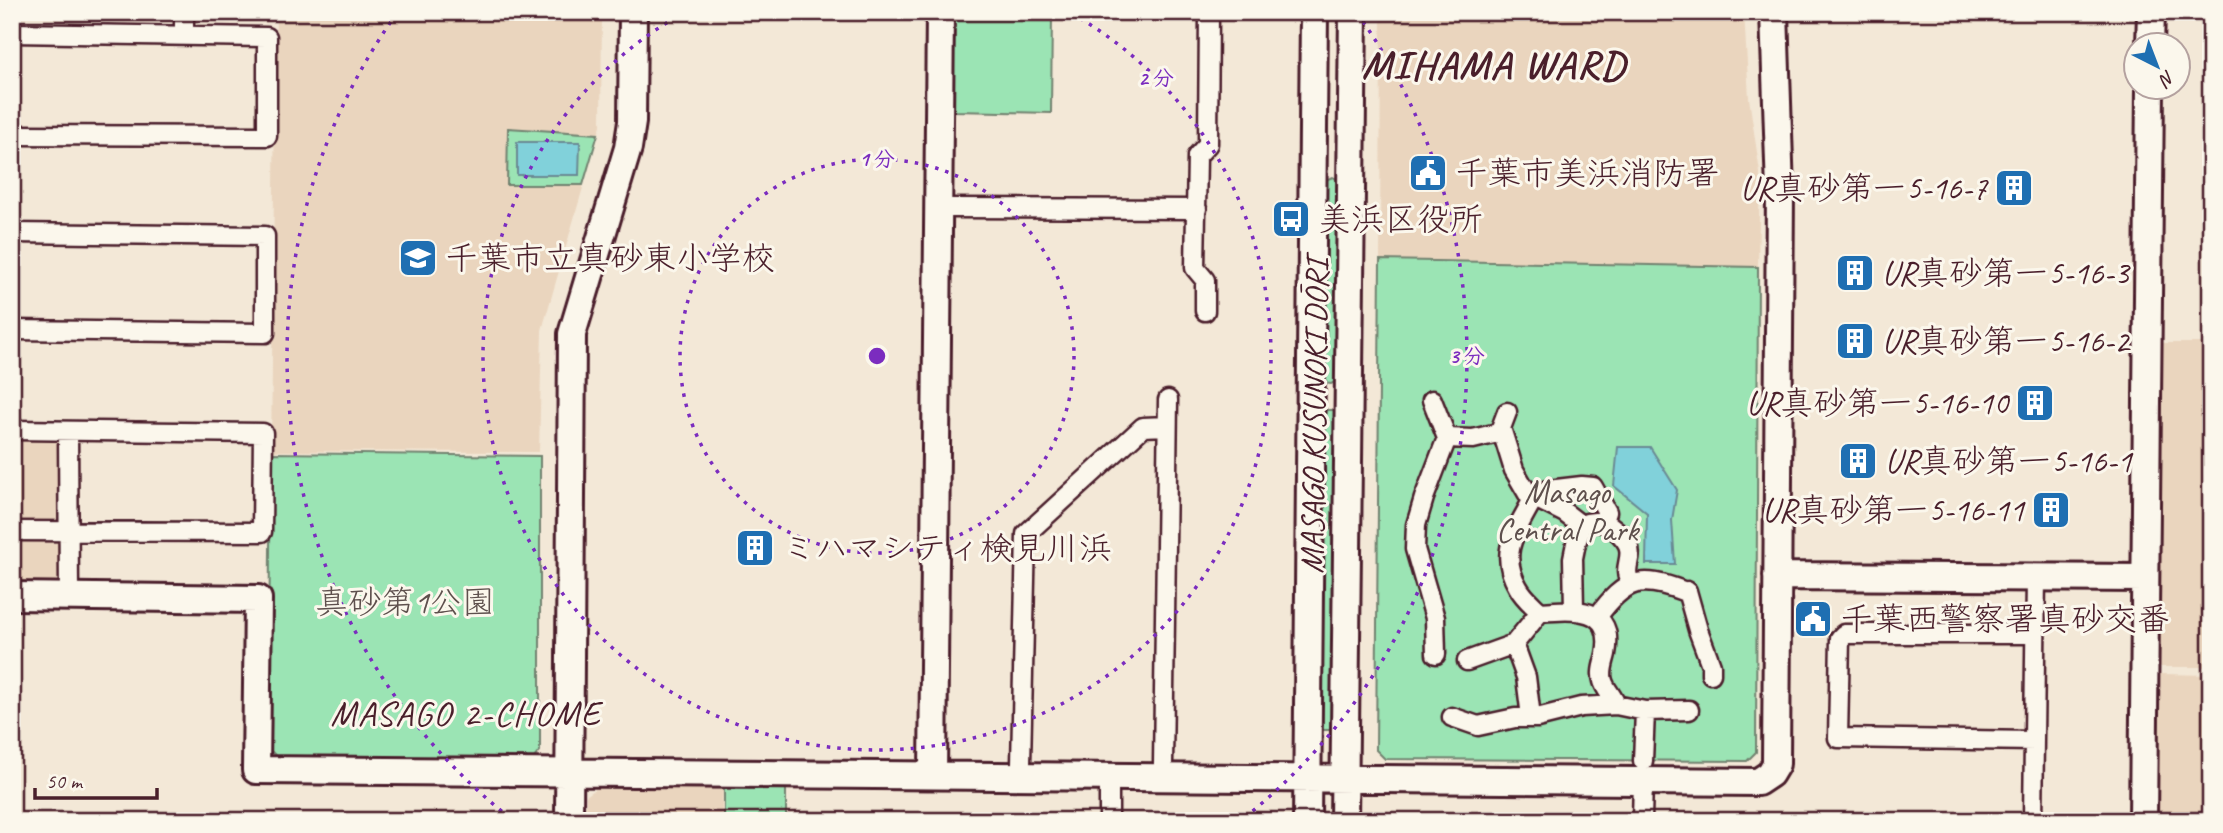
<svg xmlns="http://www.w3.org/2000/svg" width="2223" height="833" font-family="Caveat,'Klee One',sans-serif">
<rect width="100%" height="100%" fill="#f3e8d7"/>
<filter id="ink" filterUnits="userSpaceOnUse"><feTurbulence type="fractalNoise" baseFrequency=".0143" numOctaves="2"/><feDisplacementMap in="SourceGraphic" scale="14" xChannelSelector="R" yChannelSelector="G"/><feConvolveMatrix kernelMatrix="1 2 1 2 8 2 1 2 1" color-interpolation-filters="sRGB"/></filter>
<g filter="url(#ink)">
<path fill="#ead5be" d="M276,12H602L601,125L542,330L539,452L271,451Z
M1381,12H1744L1749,98L1760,173L1758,267L1380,260Z
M2161,343H2211V667H2161L2158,664Z
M12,438H56L61,443L60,578L52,583H12Z
M2160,674L2211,675V821H2157V677Z
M723,786L722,821H586V796L597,788Z"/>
<path fill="#9be4b4" stroke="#728270" stroke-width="2" d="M953,12H1052L1051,113L953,111Z
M508,128L598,134L583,185H507Z
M1333,177L1338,180L1337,381L1331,384L1324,383L1321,377L1325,180Z
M1380,260L1758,267L1756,752L1747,761L1385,759L1376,750Z
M1326,410H1334L1339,416L1337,730H1317L1321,415Z
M271,453L540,456V751L533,759L277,757L268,748Z
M724,785L786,786V821H724Z"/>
<path fill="#81d1da" stroke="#6b8a94" stroke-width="2" d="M517,142H580L579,175H517Z
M1618,447H1650L1677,490L1672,520L1675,564H1646L1647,513L1614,486Z"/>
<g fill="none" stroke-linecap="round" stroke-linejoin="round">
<defs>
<path id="street" d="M184,12V35
M12,33L267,37V136L12,135
M950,208L1197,209
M12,233L265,236V333L12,330
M1205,311V280L1195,268L1197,156L1208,144L1209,12
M1432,400L1447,438L1424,498L1416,525L1415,549L1435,618L1436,654
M1507,412L1501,428L1514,470L1532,501C1516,531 1498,553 1518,587C1523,597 1532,604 1540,612
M12,430L263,433L262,532L12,531
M68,431L69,596
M1447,438L1473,439L1502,432
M1537,499L1565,513L1582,526
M1532,501L1548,490L1582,486L1593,487L1607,512L1604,521C1612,527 1624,535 1628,545C1634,559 1621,568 1631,584
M1687,591L1698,630L1711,665V674
M1574,609L1573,558L1576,543L1582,526L1587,523L1604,521
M1598,616C1625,579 1641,575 1683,591
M1514,644L1526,677L1531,717
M1467,661L1514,644L1540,612C1573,609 1615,605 1606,654C1604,663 1600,672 1603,681C1605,689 1613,696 1616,705
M1452,717L1478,726L1515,718H1537L1581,707L1616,705L1645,711L1689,710
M2034,741L1838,738L1840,638L1844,634H2035
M1643,761L1645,711
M1021,764L1026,534L1143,427L1167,426
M1163,765L1168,400
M1109,821V776
M1642,821L1643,779
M2033,821L2036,577"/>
<path id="secondary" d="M2150,46L2151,12
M1777,576L2145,578
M12,596L258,599L256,770L1758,782L1770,774L1776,764L1780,192L1774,12
M933,775L940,12
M569,821L572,334L628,148L632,122L633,12
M1307,821L1314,12
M1344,821L1353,12
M2143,821L2150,88"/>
</defs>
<use href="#street" stroke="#4a1f2b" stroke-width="23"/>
<use href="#secondary" stroke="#4a1f2b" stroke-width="32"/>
<use href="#street" stroke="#fbf7ec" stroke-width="18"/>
<use href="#secondary" stroke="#fbf7ec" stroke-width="26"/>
</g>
</g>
<g fill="none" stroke="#7b2cbf" stroke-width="3.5" stroke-dasharray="3.5 7">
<circle cx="877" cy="356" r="197"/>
<path d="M1071 13A394 394 0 1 1 683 13"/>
<path d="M510 818A590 590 0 0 1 397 13M1357 13A590 590 0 0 1 1244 818"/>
</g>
<defs>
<symbol id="civic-square" viewBox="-11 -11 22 22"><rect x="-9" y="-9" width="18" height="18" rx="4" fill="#1f6fb2" stroke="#fbf7ec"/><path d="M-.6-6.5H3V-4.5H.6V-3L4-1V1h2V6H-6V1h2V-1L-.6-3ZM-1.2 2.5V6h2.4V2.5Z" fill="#fff"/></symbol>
<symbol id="building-square" viewBox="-11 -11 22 22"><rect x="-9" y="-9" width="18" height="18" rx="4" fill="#1f6fb2" stroke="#fbf7ec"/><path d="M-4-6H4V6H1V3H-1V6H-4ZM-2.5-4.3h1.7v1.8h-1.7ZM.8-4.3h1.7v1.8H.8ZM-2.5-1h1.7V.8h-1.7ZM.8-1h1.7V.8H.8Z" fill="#fff"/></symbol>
<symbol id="bus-square" viewBox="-11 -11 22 22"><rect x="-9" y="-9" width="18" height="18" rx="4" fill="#1f6fb2" stroke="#fbf7ec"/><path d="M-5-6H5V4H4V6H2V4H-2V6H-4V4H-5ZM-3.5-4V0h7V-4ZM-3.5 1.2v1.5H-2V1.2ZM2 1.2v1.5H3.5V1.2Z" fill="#fff"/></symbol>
<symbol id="school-square" viewBox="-11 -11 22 22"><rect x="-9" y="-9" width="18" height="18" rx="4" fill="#1f6fb2" stroke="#fbf7ec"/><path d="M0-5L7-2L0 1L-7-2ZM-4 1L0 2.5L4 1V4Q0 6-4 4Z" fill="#fff"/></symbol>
</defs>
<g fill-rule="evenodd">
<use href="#civic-square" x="1406" y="151" width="44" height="44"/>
<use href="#building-square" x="1992" y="166" width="44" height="44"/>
<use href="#bus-square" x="1269" y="197" width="44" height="44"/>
<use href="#school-square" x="396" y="236" width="44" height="44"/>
<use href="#building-square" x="1833" y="251" width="44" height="44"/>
<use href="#building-square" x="1833" y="319" width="44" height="44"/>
<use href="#building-square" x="2013" y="381" width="44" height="44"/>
<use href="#building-square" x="1836" y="439" width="44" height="44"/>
<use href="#building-square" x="2029" y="488" width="44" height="44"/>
<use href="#building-square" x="733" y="526" width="44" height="44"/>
<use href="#civic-square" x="1791" y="597" width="44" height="44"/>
</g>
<g text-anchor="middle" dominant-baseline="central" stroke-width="6" stroke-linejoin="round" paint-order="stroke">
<g font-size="33" fill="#4a1f2b" stroke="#fbf7ec" text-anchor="start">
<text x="1455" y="173">千葉市美浜消防署</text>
<text x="1987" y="188" text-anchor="end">UR真砂第一5-16-7</text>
<text x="1318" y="219">美浜区役所</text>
<text x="445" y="258">千葉市立真砂東小学校</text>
<text x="1882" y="273">UR真砂第一5-16-3</text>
<text x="1882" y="341">UR真砂第一5-16-2</text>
<text x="2008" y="403" text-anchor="end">UR真砂第一5-16-10</text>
<text x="1885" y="461">UR真砂第一5-16-1</text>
<text x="2024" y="510" text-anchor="end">UR真砂第一5-16-11</text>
<text x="782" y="548">ミハマシティ検見川浜</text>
<text x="1840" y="619">千葉西警察署真砂交番</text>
</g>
<g font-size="33" fill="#4a1f2b" stroke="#fbf7ec">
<text transform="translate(1314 416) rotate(-89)">MASAGO KUSUNOKI DŌRI</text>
</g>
<g font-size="33" fill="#5e504d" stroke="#fbf7ec">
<text x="1567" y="492">Masago<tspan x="1567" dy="38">Central Park</tspan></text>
<text x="405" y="602">真砂第1公園</text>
</g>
<g font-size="35" letter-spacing="2" fill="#4a1f2b" stroke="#fbf7ec">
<text x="466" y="713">MASAGO 2-CHOME</text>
</g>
<g font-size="40" font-weight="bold" letter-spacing="2" fill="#4a1f2b" stroke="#fbf7ec">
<text x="1494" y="65">MIHAMA WARD</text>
</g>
</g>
<circle cx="877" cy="356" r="10" fill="#7b2cbf" stroke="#fbf7ec" stroke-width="3.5"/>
<g font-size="21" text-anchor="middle" font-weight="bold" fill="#7b2cbf" stroke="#fbf7ec" stroke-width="6" stroke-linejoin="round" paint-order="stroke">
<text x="1156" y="85">2 分</text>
<text x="877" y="166">1 分</text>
<text x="1467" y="363">3 分</text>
</g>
<rect width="2223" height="833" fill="none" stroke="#fbf7ec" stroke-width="42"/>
<rect x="21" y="21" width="2181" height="791" fill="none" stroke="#4a1f2b" stroke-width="2.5" filter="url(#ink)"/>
<g transform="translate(2157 66) rotate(138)"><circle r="33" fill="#fbf7ec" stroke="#b4a19f" stroke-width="2"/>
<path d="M0-5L12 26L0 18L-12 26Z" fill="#1f6fb2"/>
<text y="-10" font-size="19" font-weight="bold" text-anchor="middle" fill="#4a1f2b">N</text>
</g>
<path d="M35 788v10h122v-10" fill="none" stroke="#4a1f2b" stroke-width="3.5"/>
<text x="46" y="788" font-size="21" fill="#4a1f2b" stroke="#fbf7ec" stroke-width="5" paint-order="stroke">50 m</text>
</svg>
